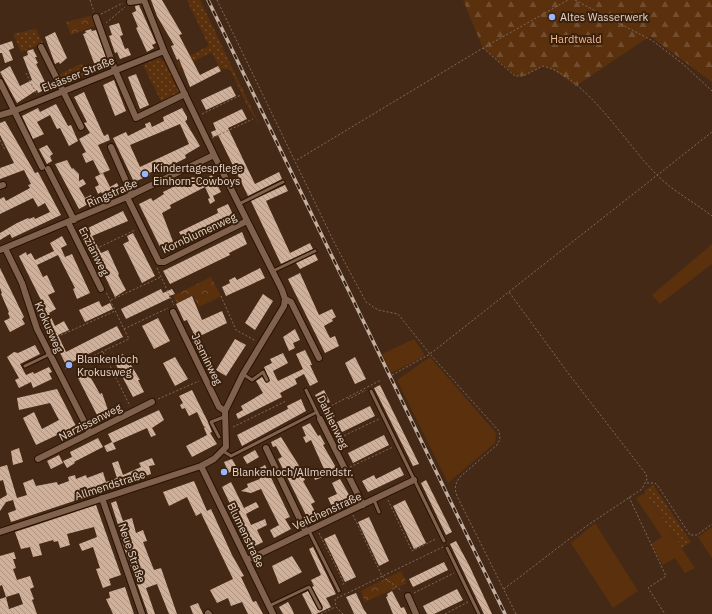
<svg xmlns="http://www.w3.org/2000/svg" width="712" height="614" font-family="'IBM Plex Sans',sans-serif">
<defs>
<pattern id="grass-dots" width="8" height="8" patternUnits="userSpaceOnUse"><rect width="8" height="8" fill="#5a300d"/><path d="M2 2h.1M6 6h.1" fill="none" stroke="#724d2f" stroke-width="1.8" stroke-linecap="round"/></pattern>
<pattern id="forest-firs" width="22" height="20" patternUnits="userSpaceOnUse"><rect width="22" height="20" fill="#5a300d"/><path d="M5 1l3.5 6h-7zM16 11l3.5 6h-7z" fill="#724d2f"/></pattern>
<pattern id="park-crowns" width="20" height="18" patternUnits="userSpaceOnUse"><rect width="20" height="18" fill="#5a300d"/><path d="M2 6a3 3 0 1 1 6 0M12 15a3 3 0 1 1 6 0" fill="none" stroke="#724d2f"/></pattern>
<pattern id="building-back-hatch" width="6" height="6" patternUnits="userSpaceOnUse"><rect width="6" height="6" fill="#d1b099"/><path d="M-1 5l2 2M0 0l6 6M5-1l2 2" fill="none" stroke="#ae9482"/></pattern>
</defs>
<rect width="100%" height="100%" fill="#442a16"/>
<path fill="url(#grass-dots)" d="M187,0H200L259,124L248,107L230,69H220L212,52L180,68L177,62L209,46Z
M36,29L43,43L21,52L13,34Z
M159,58L165,62L181,94L162,103L143,65Z
M82,63L86,75L63,84L58,75Z
M653,485L691,542L682,548L644,491Z"/>
<path fill="url(#forest-firs)" d="M463,0H712V82L650,36L576,86L551,68L543,66L523,76L515,75L483,48Z"/>
<path fill="url(#park-crowns)" d="M94,15L97,25L71,35L66,22Z
M211,277L221,296L199,307L193,295L177,303L173,296Z
M401,571L407,583L365,602L361,591Z"/>
<path fill="#5a300d" d="M712,244V264L660,304L652,295Z
M414,339L424,354L423,357L391,373L382,354Z
M430,357L496,433L495,443L448,483L397,380Z
M645,493L695,568L685,573L675,558L663,565L651,544L662,537L636,498Z
M595,523L638,591L613,608L571,543Z
M712,527V558L698,537Z"/>
<path fill="url(#building-back-hatch)" fill-rule="evenodd" d="M151,0H162L182,34L179,35L200,75L218,66L221,71L190,87L179,59L177,60L171,46L174,45L157,16Z
M139,5L156,43L152,45L154,48L147,52L136,28L138,27L132,13L136,11L135,6Z
M119,23L123,35L120,36L125,49L128,48L131,55L120,59L117,52L115,53L109,36L112,35L109,26Z
M91,29L92,31L96,30L108,63L96,68L83,34L86,33L85,31Z
M55,32L67,58L60,64L59,62L55,64L45,37Z
M12,41L14,48L9,50L13,60L5,63L2,53H0V45Z
M33,49L37,57H35L38,63L36,64L48,88L38,93L37,90L17,103L0,72L10,66L20,86L32,80L23,57L28,55L27,51Z
M136,74L149,105L140,109L128,77Z
M114,80L126,111L115,116L103,85Z
M231,86L236,96L206,110L201,100Z
M84,92L104,136L108,134L110,140L98,145L110,170L100,174L93,160L86,163L82,154L86,152L79,139L90,133L84,123L87,122L74,97Z
M56,104L68,126L71,125L78,141L69,146L60,128L57,129L50,115L37,122L44,134L33,139L22,116L38,108L40,112Z
M182,108L187,117V120L185,121L200,146L185,155L186,158L160,171L159,169L149,173L150,175L134,182L113,138L126,132L128,136L146,127L145,124L150,122L152,127L164,121L163,117ZM180,124L189,144L140,167L130,145Z
M242,109L247,119L228,128L255,184L279,172L282,179L248,196L218,135L213,137L211,132L216,130L213,123Z
M5,121L35,173L38,172L61,215L12,238L10,234L0,240V233L17,223L28,218L29,219L34,217L35,219L50,212L45,203L38,207L33,198L0,214V199L4,197L6,201L30,188L28,185L31,184L24,170L0,179V168L14,163L0,135V123Z
M47,145L53,154L50,156L52,161L47,164L39,149Z
M67,160L72,169L73,168L79,174V181L83,179L86,184L79,188L85,198L91,195L94,201L79,209L55,164Z
M103,173L110,187L117,183L120,189L104,197L101,192L98,194L95,187L99,185L95,177Z
M212,175L221,192L213,196L215,201L210,204L208,199L210,198L205,187L170,205L171,208L162,213L174,244L183,239L179,232L218,213L217,209L228,204L235,219L164,255L139,204L151,198L153,201L164,194L163,192L193,177L194,178L199,176L202,181Z
M285,185L288,191L266,201L290,253L310,243L313,249L281,264L251,201Z
M123,211L128,221L92,236L101,253L108,250L119,274L118,275L126,290L115,297L86,237L91,234L88,228Z
M242,232L247,244L229,253L230,255L170,284L163,271Z
M133,233L155,276L142,283L123,244L129,241L127,236Z
M62,236L67,245L61,248L65,257L72,254L90,293L77,299L73,289L75,288L58,255L37,265L43,277L47,275L55,292L48,295L56,309L49,313L55,326L64,321L69,330L58,335L66,352L117,326L123,337L66,365L42,316L44,315L39,306L43,304L19,256L26,252L27,255L31,253L35,260L54,251L50,243Z
M315,254L318,260L300,269L296,263Z
M0,268L24,317L22,319L25,324L10,332L4,321L10,318L8,313L9,312L1,294L2,293L0,288Z
M260,268L265,278L226,296L222,287L230,283L229,280L235,277L237,280Z
M300,273L319,315L332,309L336,317L332,319L333,321L324,326L330,338L335,336L339,346L325,353L288,279Z
M161,289L163,293L172,289L175,294L169,296L170,298L126,319L121,309Z
M263,294L273,301L255,330L245,323Z
M192,296L202,320L222,311L227,323L196,338L187,320L184,321L176,304Z
M99,301L102,307L110,303L113,309L85,322L79,310Z
M158,318L170,341L154,349L142,326Z
M295,329L300,340L293,343L295,348L289,351L283,337Z
M235,339L246,345L226,376L216,370Z
M35,345L40,354L20,364L26,375L33,372L34,374L49,367L52,372L49,373L52,379L33,388L31,382L19,388L15,380L19,378L7,357L14,352L18,353Z
M305,350L310,360L312,365H310L318,382L310,386L304,374L295,379L297,384L280,393L282,397L238,419L236,414L243,410L241,406L263,393L256,381L262,377L266,383L270,381L264,367L272,363L270,359L283,353L288,363L273,371L278,381L303,369L296,354Z
M123,354L129,366L131,365L140,380H138L144,392L133,397L113,359Z
M175,357L188,379L175,386L163,363Z
M355,357L366,379L355,384L345,363Z
M87,371L100,394L102,393L108,410L97,415L77,376Z
M380,385L419,464L413,466L374,388Z
M57,389L76,426L36,445L23,418L34,412L42,429L59,420L50,403L19,410L17,398Z
M192,390L208,422L212,432L210,433L217,444L192,457L186,446L207,435L204,428L206,426L204,427L197,412L189,416L185,408L182,409L180,405L183,403L179,396Z
M324,390L330,402L321,406L315,395Z
M301,399L306,411L242,446L237,435L288,409L287,406Z
M370,406L375,416L340,433L335,423Z
M159,410L164,420L152,428L156,435L151,437L147,428L113,443L116,449L107,452L104,446L112,442L108,434Z
M310,423L318,436L320,435L325,444L323,445L338,471L315,480L313,474L324,469L311,440L306,443L303,437L306,436L302,427Z
M384,435L389,445L353,463L348,453Z
M281,437L298,464L305,480L303,481L315,502L311,504L318,517L309,521L278,459L282,457L276,446L273,447L271,442Z
M98,438L103,447L74,462L75,463L67,468L63,461L72,457L70,452Z
M19,448L23,462L13,465L11,451Z
M255,450L259,457L247,464L243,457Z
M59,455L63,463L51,469L47,461Z
M152,458L155,465L149,466L151,474L136,479L137,480L11,522L8,513L16,510L13,500L6,502L0,511V499L7,495L3,480L0,481V467L7,465L17,498L27,495L23,483L33,479L36,486L57,482L58,485L69,481L68,477L75,475L76,479L86,475L87,478L103,472L106,482L117,478L112,463L118,461L123,475L141,467L139,463Z
M232,459L237,468L223,476L221,471L227,469L224,462Z
M265,465L290,517L285,519L291,529L274,538L270,530L279,525L261,489L251,493L241,491L248,487L247,484L260,479L256,470Z
M400,467L404,475L368,492L362,481L374,475L376,479Z
M340,479L352,500L333,509L328,498L337,494L332,483Z
M426,480L452,532L446,535L421,483Z
M194,481L207,511L211,509L232,555L244,576L241,577L253,602L256,601L263,614H248L242,602L231,606L228,598L217,603L210,590L233,579L201,513L196,516L187,497L169,506L163,492Z
M231,482L244,508L256,502L259,507L246,514L251,525L265,519L267,525L257,530L263,542L251,548L222,487Z
M405,500L426,543L414,549L393,506Z
M116,501L123,521L132,518L136,533L143,530L147,541L143,542L150,560L154,570L161,568L177,614H169L157,584L146,588L155,614H148L123,545L120,531L111,503Z
M96,505L121,575L109,579L111,585L103,588L96,569L100,568L93,547L82,551L79,544L97,537L94,527L67,534L70,545L60,548L58,541L54,542L53,540L39,544L42,555L33,557L30,547L21,549L15,532Z
M369,517L389,561L379,566L358,522Z
M335,534L356,577L345,582L324,539Z
M456,541L469,565L492,614H484L450,544Z
M313,547L336,594L326,598L331,607L316,614H312L302,594L308,591L318,610H322L323,607L312,587L314,586L311,580L321,575L309,549Z
M14,552L16,559H13L16,568L13,569L17,580L30,576L34,587L30,589L34,599L32,600L37,614H0V599L6,597L9,609L23,604L19,593L6,597L2,585L0,586V556Z
M292,556L302,572L279,584L272,566Z
M444,562L448,570L413,587L409,579Z
M125,587L134,614H113L106,599L110,598L109,592Z
M457,589L463,600L434,614H427L423,606Z
M392,591L401,608L404,607L407,614H393L386,597L388,596L387,594Z
M356,593L363,608L367,614H354L351,607L346,597Z
M288,602L292,609L294,614H283L279,607Z
M198,603L203,614H193L190,606Z"/>
<g fill="none" stroke-linecap="round" stroke-linejoin="round">
<defs>
<path id="lane" d="M239,204L283,182
M273,271L315,251
M25,366L50,354
M243,374L252,380L263,372L267,380
M306,390L320,419
M371,391L444,541
M219,437L211,422L224,417
M223,451L231,456L317,412
M374,500L379,512
M309,531L339,591
M447,548L479,614
M269,606L309,587L320,608"/>
<path id="street" d="M144,0L164,51L214,155
M130,2L144,0
M96,17L115,70L136,118L185,94
M41,47L81,127
M0,82L42,167
M0,115L14,111L164,51
M111,147L132,195
M48,169L74,220
M0,186L3,185
M127,197L159,262H164L247,221
M68,222L101,289
M5,248L22,283L37,329L90,433
M0,250L127,197L214,155L282,290L285,299L284,306L243,374L225,411L226,447L214,459L201,466L0,532
M285,299L291,302L319,358
M173,312L219,407L225,411
M320,419L363,505
M266,448L306,532
M38,459L152,402
M201,466L273,614
M102,498L142,614
M247,560L414,480
M408,596L416,614
M208,613L209,614"/>
</defs>
<use href="#lane" stroke="#291101" stroke-width="5"/>
<use href="#street" stroke="#291101" stroke-width="8"/>
<path stroke="#826b5b" stroke-width="1" stroke-dasharray="2 2" stroke-linecap="butt" d="M90,0L94,12
M217,0L335,244L366,302L378,310L398,314L430,354L499,431L500,439L497,445L461,476C455,483 454,488 457,496L516,614
M575,0L653,41L683,64L712,91
M101,14L123,3
M106,23L125,7
M483,48L515,76H523L543,66C587,77 627,146 658,176C674,192 694,202 712,216
M26,73L37,95
M202,114L241,95
M212,138L253,119
M0,140L5,150
M297,160L483,48L568,0
M89,252L135,230
M157,268L174,305
M221,296L236,330L256,341
M111,300L161,277
M124,329L168,308
M50,340L115,311
M103,352L130,406
M65,369L129,339L106,292
M392,375L430,354L712,132
M348,398L349,399L366,390
M158,399L199,381
M321,411L381,380
M233,427L286,401
M337,439L379,419
M350,467L393,447
M647,483H655L658,486L690,535H697L712,524
M629,497L666,576L648,588L665,614
M388,500L412,551L436,539
M353,515L382,576L402,591
M319,533L344,583L342,586
M504,589L585,527L642,489L647,479L646,474L568,373L509,292
M414,593L454,573
M321,614L335,607
M343,614L336,607L335,599L443,547
M445,614L468,602"/>
<use href="#lane" stroke="#7f614d" stroke-width="3"/>
<use href="#street" stroke="#7f614d" stroke-width="6"/>
<defs>
<path id="rail" d="M208,0L505,614"/>
</defs>
<use href="#rail" stroke="#c3afa2" stroke-width="3.5"/>
<use href="#rail" stroke="#39200c" stroke-width="2" stroke-dasharray="6" stroke-linecap="butt"/>
</g>
<g fill="#97b6fd" stroke="#39200c" stroke-width="1.5">
<circle cx="552" cy="17" r="4"/>
<circle cx="145" cy="174" r="4"/>
<circle cx="69" cy="365" r="4"/>
<circle cx="224" cy="472" r="4"/>
</g>
<g text-anchor="middle" dominant-baseline="central" stroke-width="4" stroke-linejoin="round" paint-order="stroke">
<g font-size="11" fill="#e6d4c9" stroke="#39200c" text-anchor="start">
<text x="560" y="17">Altes Wasserwerk</text>
<text x="153" y="168">Kindertagespflege<tspan x="153" dy="13">Einhorn-Cowboys</tspan></text>
<text x="77" y="359">Blankenloch<tspan x="77" dy="13">Krokusweg</tspan></text>
<text x="232" y="472">Blankenloch/Allmendstr.</text>
</g>
<g font-size="11" fill="#f5b98f" stroke="#39200c">
<text x="576" y="39">Hardtwald</text>
</g>
<g font-size="11" fill="#e6d4c9" stroke="#39200c">
<text transform="translate(78 74) rotate(-22)">Elsässer Straße</text>
<text transform="translate(112 193) rotate(-24)">Ringstraße</text>
<text transform="translate(199 233) rotate(-25)">Kornblumenweg</text>
<text transform="translate(94 251) rotate(63)">Enzianweg</text>
<text transform="translate(49 327) rotate(66)">Krokusweg</text>
<text transform="translate(207 359) rotate(64)">Jasminweg</text>
<text transform="translate(90 422) rotate(-27)">Narzissenweg</text>
<text transform="translate(333 422) rotate(64)">Dahlienweg</text>
<text transform="translate(110 485) rotate(-18)">Allmendstraße</text>
<text transform="translate(327 511) rotate(-25)">Veilchenstraße</text>
<text transform="translate(246 535) rotate(64)">Blumenstraße</text>
<text transform="translate(132 553) rotate(71)">Neue Straße</text>
</g>
</g>
</svg>
